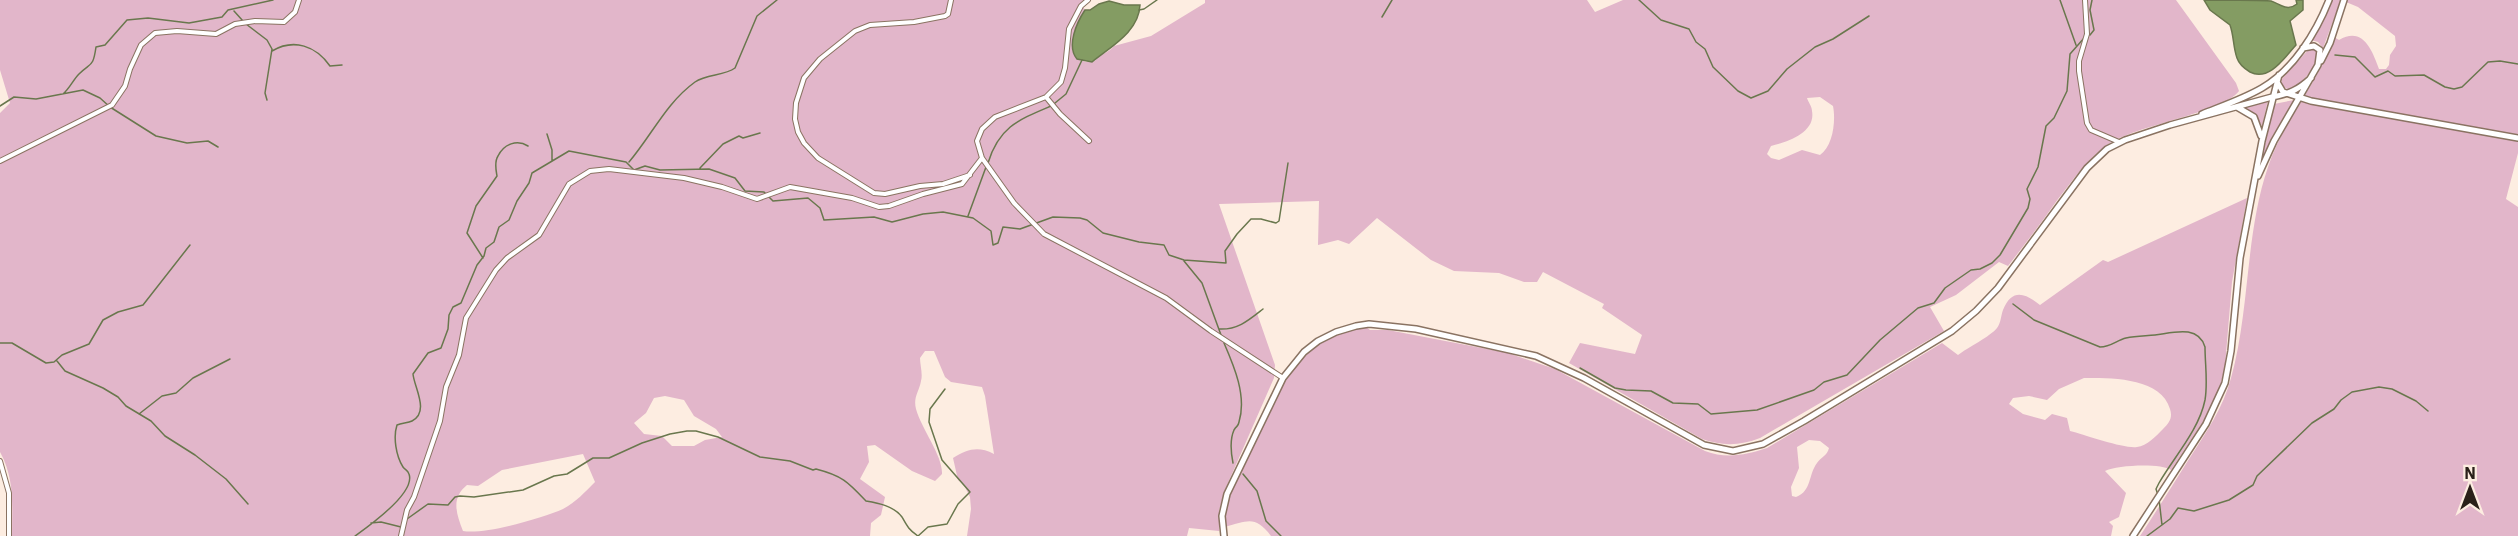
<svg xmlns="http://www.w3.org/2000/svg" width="2518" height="536" font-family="'IBM Plex Sans',sans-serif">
<rect width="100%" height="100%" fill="#fdede1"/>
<path fill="#e2b6ca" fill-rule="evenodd" d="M0,0H1085L1082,5L1085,10C1075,25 1069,42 1077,59L1086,62L1095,61C1100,53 1109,53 1114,46L1151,36L1205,3V0H1587L1595,12L1623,0H2176L2236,83L2239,91C2223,113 2135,125 2107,145C2087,159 2074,179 2058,199C2042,222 2025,244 2008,266L1999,262L1956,295L1930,307L1944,331L1760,438C1740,446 1722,446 1702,439L1569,363L1580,343L1635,354L1642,335L1602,308L1604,304L1543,272L1537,282H1524L1499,273L1454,271L1431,260L1377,218L1349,244L1338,240L1318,245L1319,201L1219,204L1275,365L1274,378L1224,492L1219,511V531L1189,528L1187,536H967L971,509L970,497L964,485L958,480L953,458C968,449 978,446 994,454L985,396L982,387L951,382L945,377L934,351H925L920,358C920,365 923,374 921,381C919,392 913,397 916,409C922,430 943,456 942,474L935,481L912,471L875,445L867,446L869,462L860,479L885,497L881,515L871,523L870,536H12C12,506 15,479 0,452V113L10,103L0,70ZM1820,97L1833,106C1836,121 1833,146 1820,155L1802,150L1779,160L1771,158L1767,154L1771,146C1787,142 1816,133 1812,111C1812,106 1808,102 1807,98ZM665,396L684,400L694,416L716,429L722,437L705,440L694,446H672L662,436L644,434L634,423L646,413L654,398ZM583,454L595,482C585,492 576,502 563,509C543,518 484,535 463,531C456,513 451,498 467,485L478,486L502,470Z
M2333,0H2341L2323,48L2318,42L2311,40Z
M2346,0H2518V153L2506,199L2518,207V536H2140C2157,510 2173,485 2189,459C2206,433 2223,408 2231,378C2250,311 2245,234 2268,167C2283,120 2319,83 2334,37L2339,40C2363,26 2372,50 2379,69H2386L2389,65L2390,55L2396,46L2395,36L2358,7L2346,2Z
M2309,49H2315L2318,53C2315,69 2303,83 2289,90L2281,85L2282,79Z
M2268,100L2262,126L2255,115L2244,107Z
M2294,100L2272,137L2261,162L2274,104Z
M2247,198L2232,282L2225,366L2219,391L2208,414L2171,470C2161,463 2117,465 2105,471L2126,493L2119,517L2109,522L2113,526L2111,536H1271C1255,515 1248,521 1225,527V512L1229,494L1286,370L1323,338L1364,325L1370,330H1388L1508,353L1555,369L1705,451C1726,459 1746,455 1767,448L1942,343L1958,355C1967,348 1991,336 1997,328C2001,323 2001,315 2003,310C2012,288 2025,293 2040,305L2103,260L2108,262ZM2084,378C2110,378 2161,377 2170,409C2173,418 2169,423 2163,429C2156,436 2147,446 2137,447C2125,449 2088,436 2074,432L2070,431L2067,418L2052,414L2045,420L2023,414L2009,404L2013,398L2029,396L2047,400L2059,389ZM1809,440L1820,441L1829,448C1827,456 1821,457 1817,463C1808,475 1812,491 1796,497L1792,496L1791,487L1799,468L1797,447Z"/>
<path fill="#849c63" stroke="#69774d" stroke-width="1.5" d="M2204,0C2218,0 2260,0 2271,1C2280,4 2287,12 2297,4L2296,0H2303V10L2290,21L2296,45C2285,57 2269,82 2250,72C2245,69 2239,64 2237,58C2233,47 2234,36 2230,25L2210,10Z
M1109,1L1124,5H1140C1139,32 1110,47 1092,62L1077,59C1066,46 1077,22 1085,10H1090L1099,4Z"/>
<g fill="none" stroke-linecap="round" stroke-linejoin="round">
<path stroke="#69774d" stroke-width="1.5" d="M1639,0L1661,20L1689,29L1696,42L1705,49L1713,67L1738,91L1751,98L1768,91L1787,69L1815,47L1833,39L1869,16
M2060,0L2076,45
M1139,10L1144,9L1157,0
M234,11L243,21
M1382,17L1392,0
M246,24L267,40L272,49L265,93L267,100
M2090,35L2094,30L2090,10L2092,0
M272,51C294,38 316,46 330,66L342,65
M2335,55L2355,57L2375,77L2388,71L2395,76L2424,75L2445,87L2454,89L2462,87L2488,62L2500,61L2518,64
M63,94C70,88 73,80 79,74C91,62 93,68 96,47L105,45L127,20L148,18L189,23L222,17L228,10L273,0
M1055,103L1066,94L1082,60
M0,106L14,97L36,99L83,90L100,98L110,107L156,136L187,143L208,141L218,147
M547,134L552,150V160
M629,162C652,135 666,103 695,82C707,74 724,76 735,68L757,16L777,0
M988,163C999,127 1018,120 1051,106
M700,168L723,144L739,136L743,138L760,133
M968,216L986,167
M483,258L467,233L476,206L497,176C496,170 494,162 498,156C504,144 517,139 528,146
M1184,261L1202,283L1221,335
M2013,304L2034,320L2100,347C2111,347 2117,340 2126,338C2136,336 2145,336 2155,335C2172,333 2198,324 2205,347C2205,364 2208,383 2205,400C2199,430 2174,457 2159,483L2156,489L2158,495
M1219,329C1238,330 1249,320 1263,309
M0,343H12L46,363L54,362L62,355L89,344L103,320L118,312L143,305L190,245
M1224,343C1234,366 1247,396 1239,422C1238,427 1237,425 1234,430C1230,439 1231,453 1233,463
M57,361L65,371L103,388L118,397L126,406L151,421L165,436L195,455L226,479L248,504
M1580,368L1615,388L1626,390L1651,391L1673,403L1698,404L1711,414L1757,410L1814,390L1824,382L1847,375L1880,340L1918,308L1934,303L1945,288L1971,270L1980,269L1992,263L2000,255L2028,208L2030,199L2027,189L2038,167L2046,126L2054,118L2067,91L2070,54L2085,37
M139,414L162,396L176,393L193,378L230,359
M1243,474L1257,491L1266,521L1281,536
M2159,499L2162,525
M407,519L428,504L448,505L455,497L460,496L474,497L523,490L554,476L567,474L593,458H609L642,443L670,434L687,431H696L718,437L760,457L790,461L813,470L816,469C843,476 848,482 866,501C878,503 894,506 902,517C907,526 909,530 918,536L928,527L947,524L958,504L970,492L942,460L929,422L930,409L945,389
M371,523L381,522L401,527
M355,536C369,526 416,493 409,474C408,470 405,470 403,467C396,456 393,437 397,425C402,423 408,423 412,421C430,412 414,387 413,374L428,353L441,348L448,329L449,315L453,307L461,303L477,265L484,256L486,248L494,242L499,227L509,220L517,201L529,183L532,173L569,151L626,162L634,170L645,166L660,170L709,169L735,178L745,191L764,192L773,201L808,198L820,208L824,220L874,217L892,222L923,214L943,212L973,218L991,231L993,245L998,243L1003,227L1020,229L1053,217L1080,218L1087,220L1103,233L1139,242L1164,245L1169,255L1184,260L1226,263L1225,251L1237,234L1251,219H1261L1276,223L1279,221L1288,163
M2147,536L2170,519L2178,508L2194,511L2229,500L2253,485L2257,476L2312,423L2334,409L2341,400L2352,392L2379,387L2392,389L2416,401L2428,411"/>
<defs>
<path id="street" d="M951,0L948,14L945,16L914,22L870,25L855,31L820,59L804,78L796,103L795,119L798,132L804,143L818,158L874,193L885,194L920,186L943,184L970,175
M1088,0L1081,6L1069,29L1065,68L1061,82L1046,97L995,117L982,129L977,141L982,158L1014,203L1044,234L1166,298L1211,331L1283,378
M2085,0L2087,34L2079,61V71L2087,123L2091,130L2119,142
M1046,97L1060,114L1089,141
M0,161L112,105L125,86L130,69L141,45L155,33L177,31L216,34L235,24L255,21L284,22L295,12L299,0
M0,461L9,493V536
M401,536L407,510L414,497L440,421L446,387L459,355L466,318L496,270L507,258L539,235L569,184L590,171L609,169L684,178L722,187L757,199L790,187L852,198L879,207L889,206L923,194L962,184L982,158"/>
<path id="secondary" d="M2321,61L2330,43L2344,0
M2277,82L2283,92L2311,101L2518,138
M2237,107L2254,117L2261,136
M2202,114C2222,106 2243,99 2262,88C2293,70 2316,33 2329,0
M2258,176L2274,141L2318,65L2320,50L2314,46L2303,48
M1224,536L1222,516L1227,494L1283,378L1304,352L1318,341L1336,332L1356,326L1369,324L1416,329L1536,356L1584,378L1704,445L1733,451L1763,444L1804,421L1952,331L1976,311L1998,288L2087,168L2107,149L2125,140L2170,125L2272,97C2289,94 2298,90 2311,78
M2133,536L2206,424L2225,383L2231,351L2240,258L2262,141L2279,75"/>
</defs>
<use href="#street" stroke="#8a7362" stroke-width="6"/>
<use href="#secondary" stroke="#8a7362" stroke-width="8"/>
<use href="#street" stroke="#fff" stroke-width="4"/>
<use href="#secondary" stroke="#fff" stroke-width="5"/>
</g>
<g transform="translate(2470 488)" stroke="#fdede1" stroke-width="4.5" paint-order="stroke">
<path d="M0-4.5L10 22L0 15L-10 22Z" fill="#2a2019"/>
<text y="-9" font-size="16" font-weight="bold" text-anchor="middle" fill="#2a2019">N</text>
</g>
</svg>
